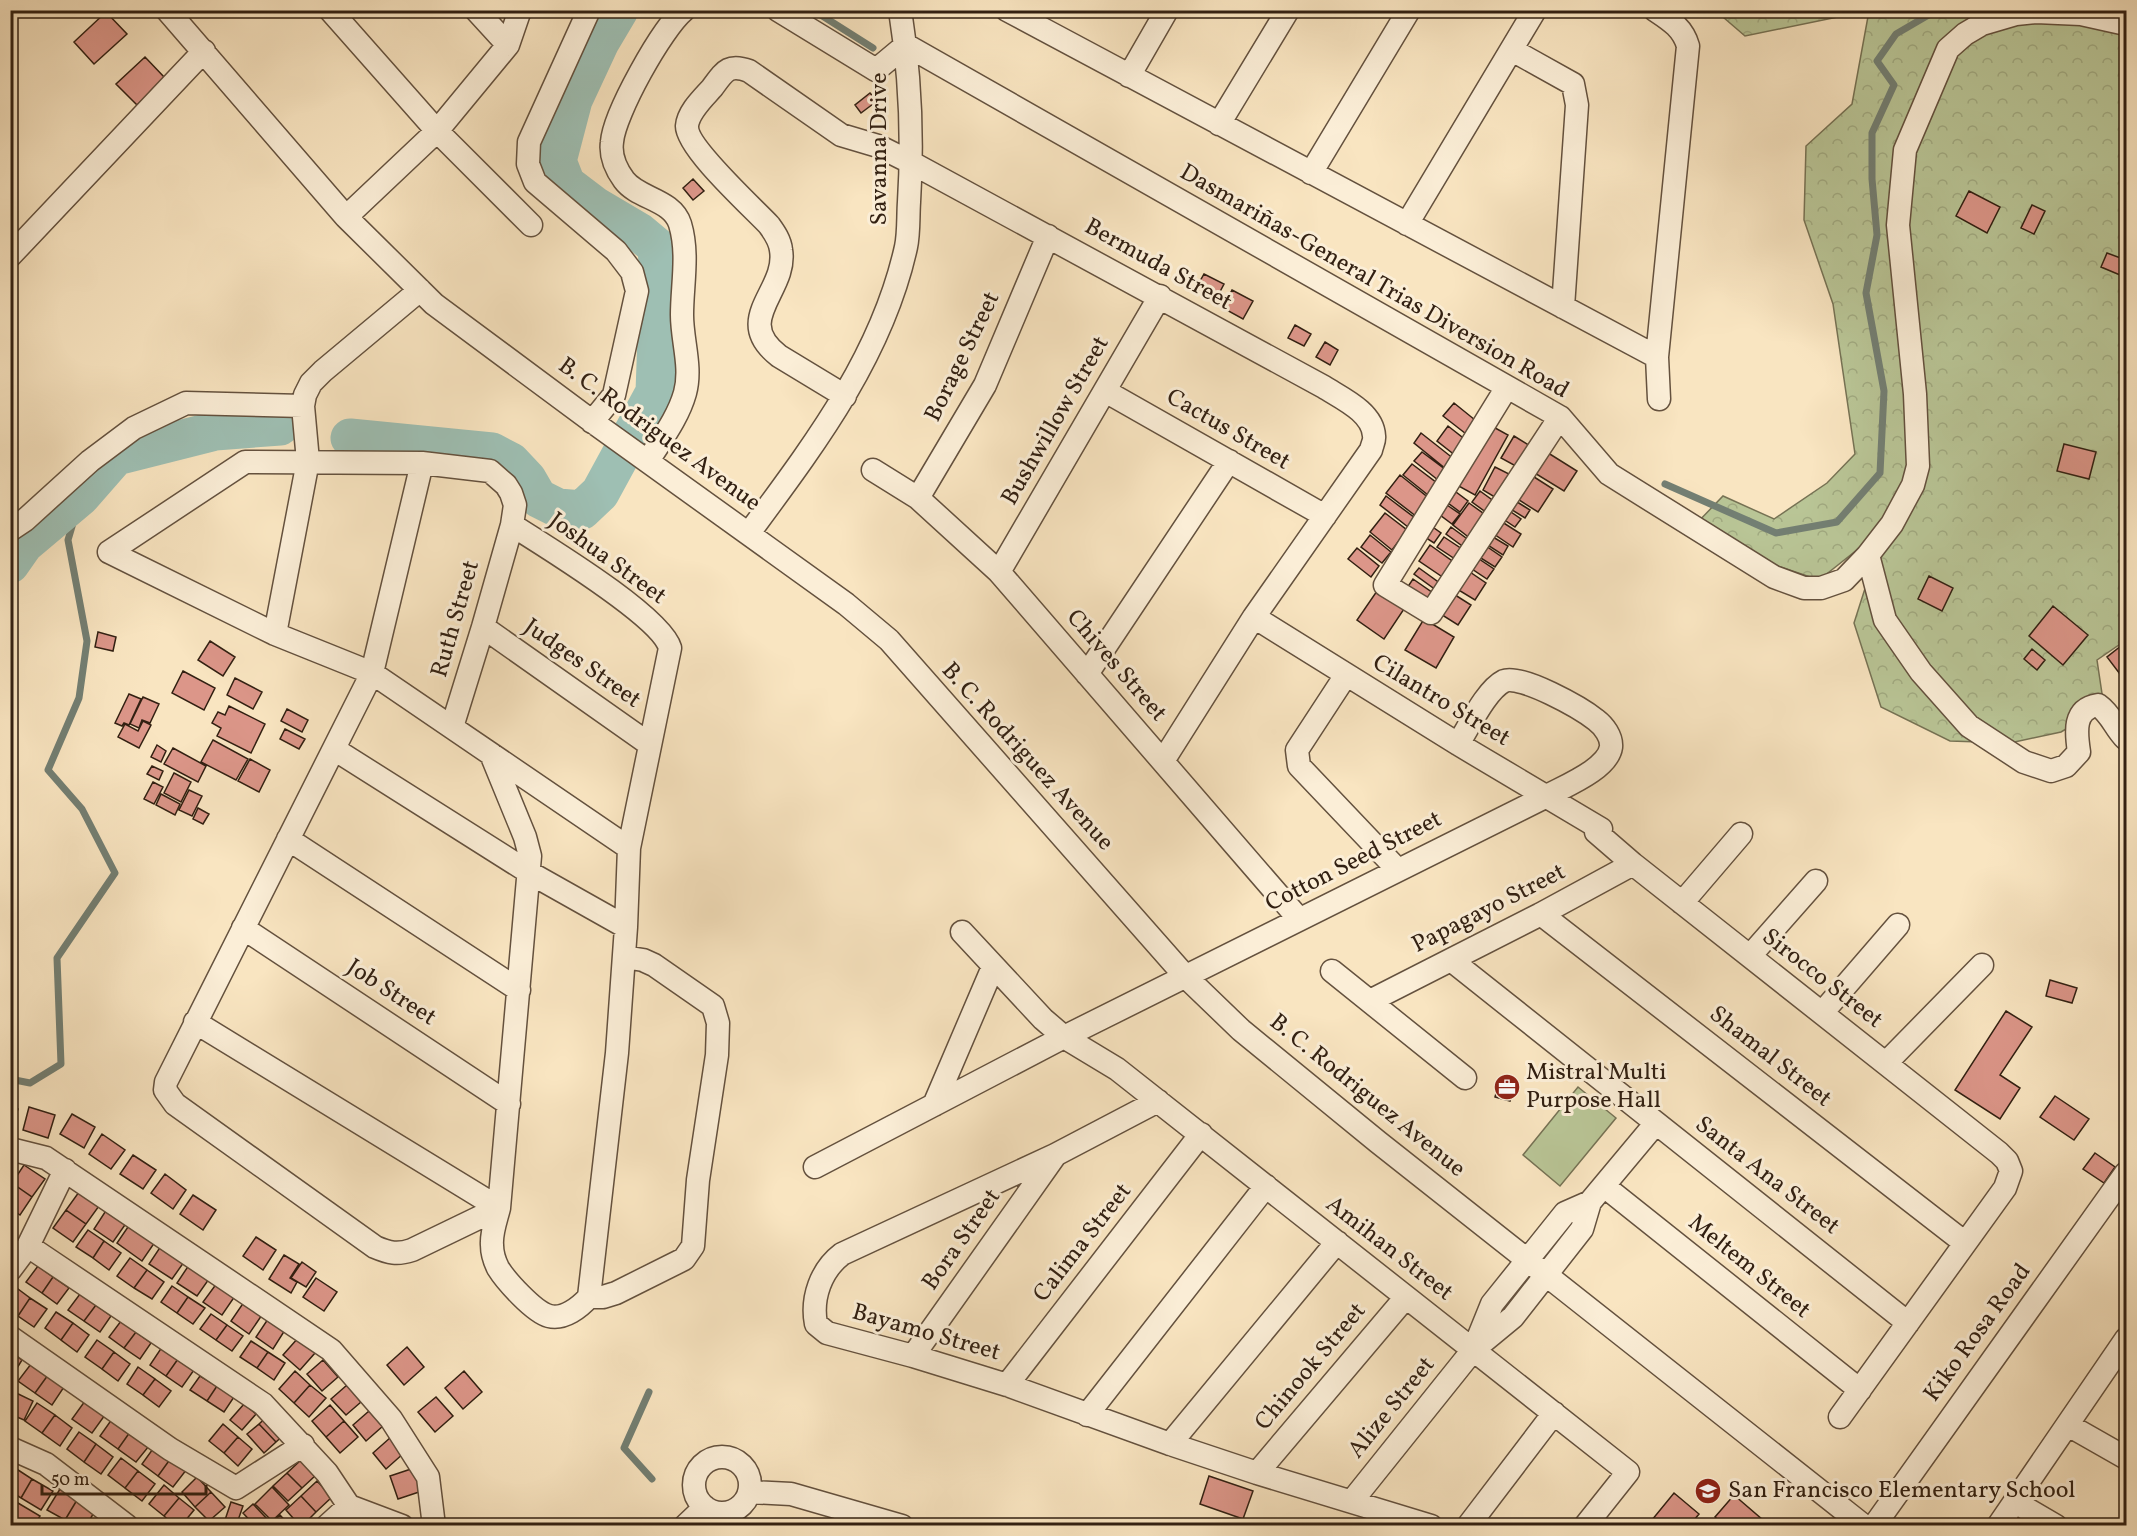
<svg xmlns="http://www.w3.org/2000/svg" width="2137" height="1536" font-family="Vollkorn,serif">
<defs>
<pattern id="forest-crowns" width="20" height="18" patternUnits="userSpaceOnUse" patternTransform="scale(1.5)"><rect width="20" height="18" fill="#b9c596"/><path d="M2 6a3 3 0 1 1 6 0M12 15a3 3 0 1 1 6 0" fill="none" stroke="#a0a980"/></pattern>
</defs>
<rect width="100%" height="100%" fill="#f9e5c1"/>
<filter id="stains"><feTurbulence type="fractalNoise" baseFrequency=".00333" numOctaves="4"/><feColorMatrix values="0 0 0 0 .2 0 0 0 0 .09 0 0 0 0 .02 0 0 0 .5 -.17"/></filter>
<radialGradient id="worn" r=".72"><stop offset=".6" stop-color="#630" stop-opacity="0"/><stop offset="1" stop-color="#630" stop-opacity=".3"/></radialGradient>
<path fill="url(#forest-crowns)" stroke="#767254" stroke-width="1.5" d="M1716,11H1867L1745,36Z
M1869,11H2126V640L2097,660L2104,707L2061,732L2010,743L1950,741L1881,707L1854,623L1869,576L1857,550L1819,580L1752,557L1694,526L1723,496L1774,519L1827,483L1855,454L1833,304L1804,220L1806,146L1852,104Z"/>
<path fill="#b9c596" stroke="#767254" stroke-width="1.5" d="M1578,1087L1616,1118L1560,1186L1523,1155Z"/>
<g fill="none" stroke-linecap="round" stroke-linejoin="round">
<path stroke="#737f73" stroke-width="7" d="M813,10L873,48
M1665,484L1776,533L1837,522L1880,473L1884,391L1866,293L1877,235L1872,179V133L1894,85L1877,61L1896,34L1937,10
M10,1079L30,1083L61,1064L57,958L115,873L82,809L48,770L79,698L87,641L68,540L81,496
M649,1392L624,1448L652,1479"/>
<path stroke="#9ebfb3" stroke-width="39" d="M350,438L492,452L511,462L527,479L538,498L558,508L582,510L600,493L655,392L659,280L657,247L639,232L595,206L566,184L557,161L573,100L600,42L619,10
M10,564L24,544L81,496L116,456L215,431L280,426"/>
</g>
<path fill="#dc9689" stroke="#322012" stroke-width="1.5" d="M106,12L127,34L94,64L74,42Z
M145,57L165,78L137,105L116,84Z
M870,93L877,101L861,113L855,105Z
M693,179L704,191L693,200L683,188Z
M1969,191L2000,207L1987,233L1956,216Z
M2032,205L2045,211L2034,234L2021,228Z
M2107,253L2126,260L2120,275L2101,267Z
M1204,274L1224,284L1215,301L1195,290Z
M1232,290L1253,301L1243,319L1223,308Z
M1295,325L1311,334L1304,346L1288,338Z
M1325,342L1338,350L1330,365L1316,357Z
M1454,403L1480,424L1470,437L1443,416Z
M1488,424L1508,435L1475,495L1455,484Z
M1448,426L1467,441L1456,456L1437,441Z
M1421,433L1454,459L1446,469L1414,443Z
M1514,436L1535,449L1523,470L1501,458Z
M2064,444L2096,452L2089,479L2057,471Z
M1545,451L1577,471L1564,491L1533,472Z
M1422,452L1446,470L1438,480L1414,461Z
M1412,464L1437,483L1428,495L1403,475Z
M1495,467L1511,475L1498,499L1483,490Z
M1400,475L1430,499L1417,517L1386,493Z
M1531,475L1553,489L1538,512L1516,498Z
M1480,491L1495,502L1487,513L1472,502Z
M1456,492L1468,501L1460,512L1448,503Z
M1386,496L1415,518L1408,527L1380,505Z
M1514,500L1530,510L1525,518L1509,508Z
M1469,503L1487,516L1471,539L1453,525Z
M1447,505L1460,514L1452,524L1440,515Z
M1508,510L1521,519L1515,527L1503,519Z
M1385,513L1407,530L1392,550L1370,532Z
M1499,520L1521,534L1513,547L1491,532Z
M1427,523L1441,533L1434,543L1420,534Z
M1451,527L1470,541L1465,548L1446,534Z
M1488,534L1508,546L1503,555L1483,542Z
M1370,535L1391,552L1382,563L1361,547Z
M1444,537L1465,551L1458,561L1437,547Z
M1483,544L1502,557L1495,567L1476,555Z
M1430,545L1455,563L1444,578L1419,561Z
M1357,548L1379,566L1371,577L1348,559Z
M1473,555L1494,569L1487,579L1466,565Z
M1419,568L1441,584L1436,590L1414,574Z
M1464,568L1486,583L1475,600L1452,586Z
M1929,576L1953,588L1942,611L1918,599Z
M1413,579L1433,593L1425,604L1405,591Z
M1377,591L1404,609L1384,639L1357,620Z
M1452,593L1471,605L1458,625L1439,613Z
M2053,606L2088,635L2063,665L2029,636Z
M1424,619L1454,637L1436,668L1405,650Z
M98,632L116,637L113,651L95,647Z
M210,641L235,657L223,676L198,660Z
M2126,642V682L2107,657Z
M2032,649L2045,660L2037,670L2024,659Z
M183,671L215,688L204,710L172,693Z
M235,678L262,692L253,709L227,695Z
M129,694L141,699L129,725L124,723L122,726L115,723Z
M143,697L159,704L150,723L142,720L139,728L130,724Z
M229,706L265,724L251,753L217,736L221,728L212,723L218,712L225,715Z
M287,709L308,720L302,732L281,721Z
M143,721L151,725L139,748L118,737L125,724L138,731Z
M285,729L305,739L299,749L280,739Z
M213,740L248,759L236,780L201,762Z
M157,745L166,751L161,762L151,757Z
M173,748L206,766L198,782L164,764Z
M250,759L270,770L259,792L238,781Z
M152,766L163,771L159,780L147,774Z
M174,773L191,782L181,802L164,793Z
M153,782L163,787L154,804L144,799Z
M189,790L202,796L192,816L179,810Z
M161,794L180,804L175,815L156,805Z
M198,808L209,814L203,824L193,819Z
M2050,980L2077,988L2072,1003L2046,996Z
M2006,1011L2032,1027L2000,1075L2020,1088L2000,1119L1955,1090Z
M1500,1079L1514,1083L1510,1101L1495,1097Z
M2055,1096L2089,1119L2074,1140L2040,1117Z
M10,1107L18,1109L11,1131H10Z
M29,1107L55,1115L48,1138L23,1130Z
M72,1114L95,1127L84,1148L60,1134Z
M102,1134L125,1150L111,1169L89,1154Z
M2095,1153L2115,1167L2104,1183L2083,1169Z
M133,1155L156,1170L143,1189L120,1174Z
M24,1165L45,1179L32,1197L12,1183Z
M165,1174L186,1190L173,1209L151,1193Z
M12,1183L32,1197L20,1215L10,1208Z
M79,1192L99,1206L86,1224L66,1210Z
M193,1195L216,1210L203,1230L180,1214Z
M107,1209L127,1222L113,1242L94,1229Z
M66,1210L86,1224L73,1242L53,1228Z
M130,1224L155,1242L142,1261L117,1243Z
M88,1230L104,1241L93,1258L76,1247Z
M256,1237L276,1250L263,1270L243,1256Z
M104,1241L121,1253L109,1270L93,1258Z
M161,1246L184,1262L172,1279L149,1264Z
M284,1255L299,1264L290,1278L297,1282L291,1293L269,1279Z
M130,1258L147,1270L134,1288L117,1276Z
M302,1262L316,1272L306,1287L291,1278Z
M189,1265L209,1279L197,1296L177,1283Z
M38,1266L53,1277L42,1293L26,1282Z
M147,1270L164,1282L152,1299L134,1288Z
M53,1277L69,1288L57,1304L42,1293Z
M316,1278L337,1292L324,1311L303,1297Z
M217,1283L235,1296L222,1315L203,1302Z
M14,1286L30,1298L18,1316L10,1311V1291Z
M172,1286L188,1297L177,1313L161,1302Z
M80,1294L96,1305L84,1321L68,1310Z
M188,1297L205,1308L193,1324L177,1313Z
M30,1298L47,1309L34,1327L18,1316Z
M244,1302L262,1315L249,1334L231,1321Z
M96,1305L111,1316L100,1332L84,1321Z
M56,1312L73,1323L61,1340L45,1328Z
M211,1314L227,1325L216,1340L200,1329Z
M268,1319L285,1330L273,1349L256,1337Z
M121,1321L136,1332L124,1348L109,1337Z
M73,1323L89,1335L77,1352L61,1340Z
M227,1325L243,1336L232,1351L216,1340Z
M136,1332L151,1343L140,1359L124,1348Z
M298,1338L315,1353L300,1370L283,1355Z
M97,1340L114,1352L102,1369L85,1357Z
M251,1341L268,1352L257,1368L240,1357Z
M162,1347L178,1359L166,1376L150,1365Z
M407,1347L424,1367L404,1385L387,1365Z
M10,1352L22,1360L11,1378H10Z
M114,1352L130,1364L118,1381L102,1369Z
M268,1352L285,1363L274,1380L257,1368Z
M178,1359L194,1370L182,1387L166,1376Z
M323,1360L338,1377L322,1391L307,1374Z
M31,1364L48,1375L35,1393L18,1381Z
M138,1367L155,1379L143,1395L127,1384Z
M295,1371L310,1385L294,1403L279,1389Z
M464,1371L482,1392L463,1409L445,1388Z
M48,1375L64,1387L52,1405L35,1393Z
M200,1376L217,1386L207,1401L190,1390Z
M155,1379L171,1391L159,1407L143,1395Z
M310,1385L326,1398L309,1417L294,1403Z
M347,1385L361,1402L346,1415L331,1399Z
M217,1386L234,1397L224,1412L207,1401Z
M10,1390L33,1401L24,1420L10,1414Z
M436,1397L453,1416L435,1432L418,1412Z
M85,1401L105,1415L92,1433L72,1419Z
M37,1403L55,1415L42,1433L25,1421Z
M244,1404L256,1414L242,1430L230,1420Z
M330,1405L344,1421L326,1437L312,1421Z
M369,1411L383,1426L366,1441L353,1425Z
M271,1413L288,1431L276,1442L259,1424Z
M55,1415L72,1428L60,1446L42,1433Z
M112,1419L130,1432L118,1449L100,1436Z
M344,1421L358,1437L340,1453L326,1437Z
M223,1424L238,1437L224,1453L209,1441Z
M259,1424L276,1442L264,1453L247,1434Z
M79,1432L96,1444L84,1462L67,1449Z
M130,1432L149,1446L136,1462L118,1449Z
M238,1437L252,1449L238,1466L224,1453Z
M391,1437L404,1453L386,1469L373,1453Z
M96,1444L113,1457L101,1474L84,1462Z
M155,1446L171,1458L158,1476L142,1464Z
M121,1458L138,1471L125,1488L108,1475Z
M171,1458L187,1469L173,1487L158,1476Z
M301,1460L316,1475L302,1488L287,1473Z
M12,1466L32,1479L21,1498L10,1491Z
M417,1467L425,1490L398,1499L390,1476Z
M138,1471L155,1484L142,1501L125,1488Z
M287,1473L302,1488L288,1501L273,1486Z
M1209,1476L1253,1491L1243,1519L1200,1504Z
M197,1477L211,1492L195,1507L182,1492Z
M32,1479L53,1491L41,1510L21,1498Z
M317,1481L332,1497L316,1512L301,1496Z
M164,1485L179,1498L164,1516L149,1504Z
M272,1487L289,1505L272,1521L255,1504Z
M60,1489L77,1500L65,1520L47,1510Z
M211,1492L225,1507L209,1521L195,1507Z
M1674,1493L1699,1514L1689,1526H1647Z
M1734,1495L1770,1526H1725L1715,1517Z
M301,1496L316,1512L302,1526H300L286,1510Z
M179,1498L194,1510L181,1526H175L164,1516Z
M77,1500L95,1511L86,1526H73L65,1520Z
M231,1502L243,1506L236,1526H223Z
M18,1503L40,1516L34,1526H10V1516Z
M253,1504L270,1522L266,1526H255L243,1513Z
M280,1515L290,1526H269Z"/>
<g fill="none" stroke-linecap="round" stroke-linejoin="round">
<defs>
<path id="minor" d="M167,10L346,217L434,304L597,425L846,604L889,640L1186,977L1241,1030L1378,1142L1864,1526
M330,10L437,131L531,225
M476,10L508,45
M589,10L529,142L528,164L535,182L616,251L632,272L637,291L614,395L592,422
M778,10L876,70L906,45L1560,417L1609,474L1774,577L1804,588H1821L1844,580L1868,555L1892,524L1913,485L1918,466L1915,394L1898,225L1905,150L1948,49L1965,34L1982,24L2016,14L2036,12L2081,14L2126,24
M1007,10L1657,357
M1655,10C1670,20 1683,28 1688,46L1657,357L1659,399
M1512,50L1573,84L1577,105L1563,307
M1129,76L1167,10
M1219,124L1288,10
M1311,173L1409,10
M346,217L437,131L508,45L520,10
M1407,224L1535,10
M10,256L204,51
M1507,387L1385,585L1431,613L1560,417
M1105,391L1325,516
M845,396L779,356C731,319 788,291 781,250C780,240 774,232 769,225C752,207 686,147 687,126C688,112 703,98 712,88C724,72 728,63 749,71L841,135L878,146L912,163L1324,387C1341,398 1373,412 1374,436C1375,440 1372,445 1371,450L1254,617L1163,761
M648,461C661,440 678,418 685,393C692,367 682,341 682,315C682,285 689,254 680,224C672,199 638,199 624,180C616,169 610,156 612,142C614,114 662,28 684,10
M873,470L918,498L999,572L1299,919
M918,498L985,385L1048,236
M10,530L25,520L90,461L134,428L186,403L303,406
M749,533C814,445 882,356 906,247C909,233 908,216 909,202C913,138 910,73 900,10
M109,552L245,462L422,463L490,471L506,485L511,493L515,505L512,525L483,627L452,727
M109,552L275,634L372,673L422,463
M1868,555L1885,620L1921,672L1969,726L2024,762L2051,771L2066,766L2079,752C2076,732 2073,709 2098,705C2112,715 2114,727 2126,739
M999,572L1160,296
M1254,617L1458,744L1601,829
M483,627L649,744
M275,634L308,461L303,406L305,395L311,383L323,371L420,290
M1087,674L1229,461
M1346,675L1297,750L1299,766L1397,869
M334,749L530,873L626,927
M1596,832L1633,864L1999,1153L2007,1161L2011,1171L2005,1188L1840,1417
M288,839L519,990
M1682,903L1741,834
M1541,914L1965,1243
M243,928L509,1104
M962,932L1043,1019L1064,1037L1117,1069L1628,1472L1585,1526
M1750,956L1816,881
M1451,960L1908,1323
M1332,971L1465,1078
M1370,1001L1541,914L1633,864
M1822,1013L1898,925
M195,1022L499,1208L530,856L525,837L491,754
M1886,1063L1982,965
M1158,1101L1055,1155L842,1254C821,1270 811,1298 816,1324L827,1333L913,1356L1007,1385L1170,1444L1257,1473L1431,1526
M934,1105L993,967
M10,1149L46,1158L331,1350L391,1419L428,1477L434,1526
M815,1167L1064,1037L1547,796C1565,786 1608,769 1611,747C1612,737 1604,726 1596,720C1581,708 1521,674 1504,681C1486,690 1469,727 1458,744
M1604,1186L1860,1390
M499,1208L412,1250C397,1255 389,1253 375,1247L175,1104L165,1090L166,1082L372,673L629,848
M499,1208C496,1220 491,1233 492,1245C492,1252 495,1262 498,1268C506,1281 534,1312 549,1316C564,1320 580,1307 589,1297L617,1053L626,927L629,848L670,648C661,616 543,545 512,525
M28,1246L263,1404L327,1473L349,1506L327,1526
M10,1270L28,1246L65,1170
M589,1297H603L616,1293L684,1259L693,1246L698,1180L717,1055L718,1023L713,1006L654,965L643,960L624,957
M10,1337L170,1449L236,1488L303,1445
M1475,1346L1492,1304L1565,1213L1590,1202
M913,1356L1054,1157
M1007,1385L1201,1134
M1087,1415L1266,1186
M2068,1425L2126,1458
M1170,1444L1337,1242
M10,1448L46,1464L127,1526
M694 1485a28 28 0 1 1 56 0a28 28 0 1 1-56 0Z
M1257,1473L1406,1297
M750,1492L791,1494L902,1526
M1352,1501L1473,1350L1513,1317L1582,1229L1590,1202L1656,1123
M2015,1502L2056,1526
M349,1506L402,1526
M685,1526L705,1507
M1468,1526L1554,1413
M1874,1526L2126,1173
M1998,1526L2126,1339"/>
</defs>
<use href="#minor" stroke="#64513e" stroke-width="25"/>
<use href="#minor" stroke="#fbeed7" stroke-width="22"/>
</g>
<defs>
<symbol id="office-disc" viewBox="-11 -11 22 22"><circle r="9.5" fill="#8f2418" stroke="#fbeed7"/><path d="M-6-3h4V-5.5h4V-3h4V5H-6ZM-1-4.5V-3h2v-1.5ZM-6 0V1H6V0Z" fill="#fff"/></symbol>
<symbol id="school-disc" viewBox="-11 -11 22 22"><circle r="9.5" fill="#8f2418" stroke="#fbeed7"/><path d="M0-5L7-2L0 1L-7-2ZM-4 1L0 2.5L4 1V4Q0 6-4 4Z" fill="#fff"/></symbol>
</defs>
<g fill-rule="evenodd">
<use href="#office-disc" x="1492" y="1072" width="30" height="30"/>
<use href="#school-disc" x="1693" y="1476" width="30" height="30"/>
</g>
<g text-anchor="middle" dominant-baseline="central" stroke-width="6" stroke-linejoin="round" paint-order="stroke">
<g font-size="24" fill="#322012" stroke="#fbeed7">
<text transform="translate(880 149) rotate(-90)">Savanna Drive</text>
<text transform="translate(1158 265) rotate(29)">Bermuda Street</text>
<text transform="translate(1374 282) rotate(30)">Dasmariñas-General Trias Diversion Road</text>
<text transform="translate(963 357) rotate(-64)">Borage Street</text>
<text transform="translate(1056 421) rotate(-60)">Bushwillow Street</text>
<text transform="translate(1228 430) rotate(30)">Cactus Street</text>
<text transform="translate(659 435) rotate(36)">B. C. Rodriguez Avenue</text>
<text transform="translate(607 559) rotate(36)">Joshua Street</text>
<text transform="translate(456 619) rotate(-74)">Ruth Street</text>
<text transform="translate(582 664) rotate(35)">Judges Street</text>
<text transform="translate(1116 666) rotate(49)">Chives Street</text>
<text transform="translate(1441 701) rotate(31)">Cilantro Street</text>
<text transform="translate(1027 757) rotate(48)">B. C. Rodriguez Avenue</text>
<text transform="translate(1354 862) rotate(-27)">Cotton Seed Street</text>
<text transform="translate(1489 909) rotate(-27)">Papagayo Street</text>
<text transform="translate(1822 979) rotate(38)">Sirocco Street</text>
<text transform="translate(391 993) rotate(33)">Job Street</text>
<text transform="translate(1770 1057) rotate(38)">Shamal Street</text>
<text transform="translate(1367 1096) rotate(39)">B. C. Rodriguez Avenue</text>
<text transform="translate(1767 1176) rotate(38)">Santa Ana Street</text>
<text transform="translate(962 1240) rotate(-55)">Bora Street</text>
<text transform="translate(1083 1243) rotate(-52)">Calima Street</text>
<text transform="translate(1389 1249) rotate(38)">Amihan Street</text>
<text transform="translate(1749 1267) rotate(39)">Meltem Street</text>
<text transform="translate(926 1333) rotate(16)">Bayamo Street</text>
<text transform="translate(1978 1333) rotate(-54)">Kiko Rosa Road</text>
<text transform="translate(1311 1367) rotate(-50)">Chinook Street</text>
<text transform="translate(1392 1408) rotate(-51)">Alize Street</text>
</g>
<g font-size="24" fill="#322012" stroke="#fbeed7" text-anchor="start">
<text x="1526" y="1073">Mistral Multi<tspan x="1526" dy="28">Purpose Hall</tspan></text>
<text x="1728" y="1491">San Francisco Elementary School</text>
</g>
</g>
<rect width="2137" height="1536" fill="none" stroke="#f9e5c1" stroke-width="36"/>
<rect x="12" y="12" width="2113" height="1512" fill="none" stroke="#322012" stroke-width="3"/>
<rect x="18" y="18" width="2101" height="1500" fill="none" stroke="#322012" stroke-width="1.5"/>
<path d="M42 1485v9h164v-9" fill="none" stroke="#322012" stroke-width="3"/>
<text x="51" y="1485" font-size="18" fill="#322012" stroke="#fbeed7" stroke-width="4.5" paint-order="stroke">50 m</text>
<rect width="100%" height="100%" filter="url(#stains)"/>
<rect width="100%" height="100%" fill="url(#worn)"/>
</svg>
